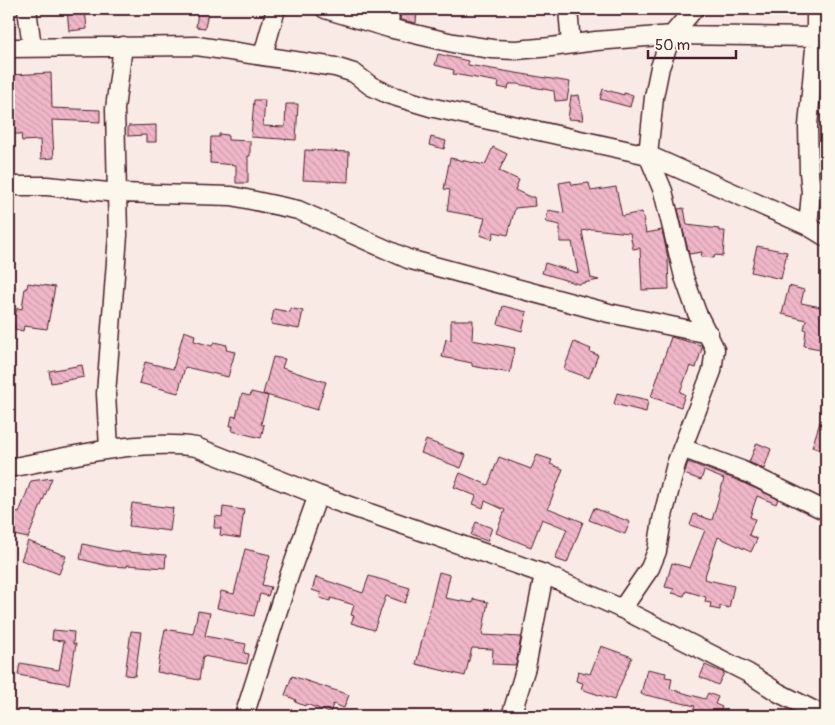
<svg xmlns="http://www.w3.org/2000/svg" width="835" height="725" font-family="Pangolin,sans-serif">
<defs>
<pattern id="building-back-hatch" width="6" height="6" patternUnits="userSpaceOnUse" patternTransform="scale(1.25)"><rect width="6" height="6" fill="#f0b7c9"/><path d="M-1 5l2 2M0 0l6 6M5-1l2 2" fill="none" stroke="#cf9dad"/></pattern>
</defs>
<rect width="100%" height="100%" fill="#f9eae5"/>
<filter id="ink" filterUnits="userSpaceOnUse"><feTurbulence type="fractalNoise" baseFrequency=".02" numOctaves="2"/><feDisplacementMap in="SourceGraphic" scale="10" xChannelSelector="R" yChannelSelector="G"/><feConvolveMatrix kernelMatrix="1 2 1 2 8 2 1 2 1" color-interpolation-filters="sRGB"/></filter>
<g filter="url(#ink)">
<path fill="url(#building-back-hatch)" stroke="#4a1f2b" d="M67,9H85L87,29L69,31Z
M198,11L208,12L205,28L196,27Z
M401,11H417L416,23L400,20Z
M438,54L468,61V65L570,82L567,100L555,101L554,91L517,84H509L508,89L498,87L499,82L453,74L454,70L435,65Z
M51,73L52,108L100,110V122L52,120L54,158L41,159L40,140L22,141L21,134H9V75Z
M603,89L624,95V93L633,95L630,107L600,99Z
M579,95L583,120L568,119L571,96Z
M254,100H265L263,126L285,127L286,104H298L296,140L251,137Z
M156,125V142H146V135L128,136V126Z
M219,134L228,135V140L250,141V156H248V183H236V165L210,163L211,137H219Z
M431,137L446,141L444,149L429,145Z
M493,147L507,154L499,171L519,180L515,190L530,197H534L535,206L515,208L508,235L494,232L492,239L480,235L485,218L447,211L450,190L444,189L450,158L485,165Z
M305,150L349,152L348,182L303,180Z
M571,181L572,185L589,183L591,191L616,187L622,216L642,212L646,233L662,230L668,258L669,289L642,290L640,248L633,249L630,233L592,229L582,231L591,278L599,280L578,284L542,273L545,263L578,273L572,242H560V225L546,222L548,210L564,213L559,183Z
M684,208L687,225L719,229V231H725L723,256L715,255L714,258L701,257L702,252L689,254L678,209Z
M757,246L787,252L781,279L751,272Z
M28,283L55,287L47,329L24,326L23,331L15,329V325L9,324V312L16,313L17,308L22,309L25,288H27Z
M789,286L804,290L801,303L826,308V350L804,346L806,330L804,329L806,320L782,314Z
M503,306L527,312L522,331L498,324Z
M290,308L303,311L299,329L271,324L274,309L290,312Z
M451,320H473L472,340L515,348L510,373L472,366V363L442,357L446,339L451,340Z
M184,331L195,335L194,341L212,346L214,342L227,345L226,350L235,352L228,377L185,367L178,393L139,383L145,362L173,369Z
M671,337L701,345L702,348L696,368L690,366L680,392L685,394L681,407L651,397Z
M574,342L591,349L590,352L598,355L589,378L564,369Z
M273,357L285,359L282,368L326,382L317,410L263,394Z
M82,365L84,377L51,383L49,371Z
M251,392L268,396L261,424L264,425L261,438L232,431L233,426H230L232,416L236,417L242,394L250,396Z
M617,393L648,400L646,412L614,404Z
M824,410H826V452L812,447Z
M426,440L466,455L461,468L421,453Z
M757,443L771,449L764,469L749,462Z
M537,455L552,460L550,464L563,469L548,508L583,522L567,563L555,559L567,529L542,519L531,547L496,533L505,510L485,501L483,508L473,504L476,496L454,487L460,473L488,485L499,457L531,469Z
M688,462L737,480L778,499L776,504L757,496L750,517L755,519L749,535L757,539L751,552L718,537L704,579L734,586L729,608L720,606V610L710,608L711,603L705,602L706,597L686,591L684,596L672,593L674,589L665,587L672,563L690,568L705,530L690,525L694,514L712,520L724,479L704,471L701,480L684,474Z
M52,478L28,538L9,534V508L19,513L31,481Z
M132,503L173,508L170,531L129,526Z
M223,507L244,510L240,538L220,535L221,528H214L215,516L222,517Z
M594,508L630,522L625,534L589,520Z
M476,522L492,528L487,541L471,535Z
M28,541L66,556L59,574L21,560Z
M83,544L114,551L166,555L165,568L127,565V567L108,566L80,559Z
M245,549L270,555L262,585L271,587L268,596L260,594L254,616L217,608L221,591L234,594Z
M439,572L450,575L445,598L473,603V599L488,602L482,635L521,637L516,665L492,664L493,649L472,648L465,676L416,664Z
M369,576L410,588L405,603L386,596L374,630L351,623L354,616L351,615L354,605L331,598L330,601L320,598L321,593L312,590L316,577L363,593Z
M198,611L210,613L205,636L246,644L244,653L249,654L247,664L203,656L199,680L157,672L165,629L193,634Z
M53,630L74,632L73,644H76L69,684L18,675L20,663L59,670L64,641L52,640Z
M131,631L141,632L135,676L125,675Z
M601,646L632,657L614,700L581,689L583,683L576,681L578,671L590,674Z
M705,665L724,673L718,685L700,677Z
M647,669L666,673L665,677L672,678L670,689L705,699L708,693L718,697L715,704L722,707L718,716H691L695,706L641,694Z
M292,676L349,695L344,708L333,704L330,713L306,704L305,706L295,702L296,700L285,695Z"/>
<g fill="none" stroke-linecap="round" stroke-linejoin="round">
<defs>
<path id="minor" d="M27,9L32,47
M325,9L389,28L453,43L492,49L516,50L551,47L596,41L672,35L816,37L826,40
M568,9L571,44
M389,28L390,9
M9,48L197,46L335,67L354,73L371,86L390,95L430,107L648,155L808,226L826,237
M263,55L276,9
M9,186H47L118,193L232,196L298,210L408,259L609,313L709,334
M808,226L811,193L809,172L808,126L816,37V9
M682,448L741,470L826,511
M109,449L106,394L118,235L115,109L123,46
M9,468C66,458 139,438 196,447L318,495L544,574L622,609L748,673L779,693L825,716
M622,609L650,568L657,551L662,520L676,464L712,371L715,349L697,313L684,277L663,191L648,155L654,97L660,67L672,35L694,9
M244,716L289,576L318,495
M511,716L526,667L544,574"/>
</defs>
<use href="#minor" stroke="#4a1f2b" stroke-width="21"/>
<use href="#minor" stroke="#fbf7ec" stroke-width="18"/>
</g>
</g>
<rect width="835" height="725" fill="none" stroke="#fbf7ec" stroke-width="30"/>
<rect x="15" y="15" width="805" height="695" fill="none" stroke="#4a1f2b" stroke-width="2" filter="url(#ink)"/>
<path d="M648 50v8h88v-8" fill="none" stroke="#4a1f2b" stroke-width="2.5"/>
<text x="655" y="50" font-size="15" fill="#4a1f2b" stroke="#fbf7ec" stroke-width="4" paint-order="stroke">50 m</text>
</svg>
